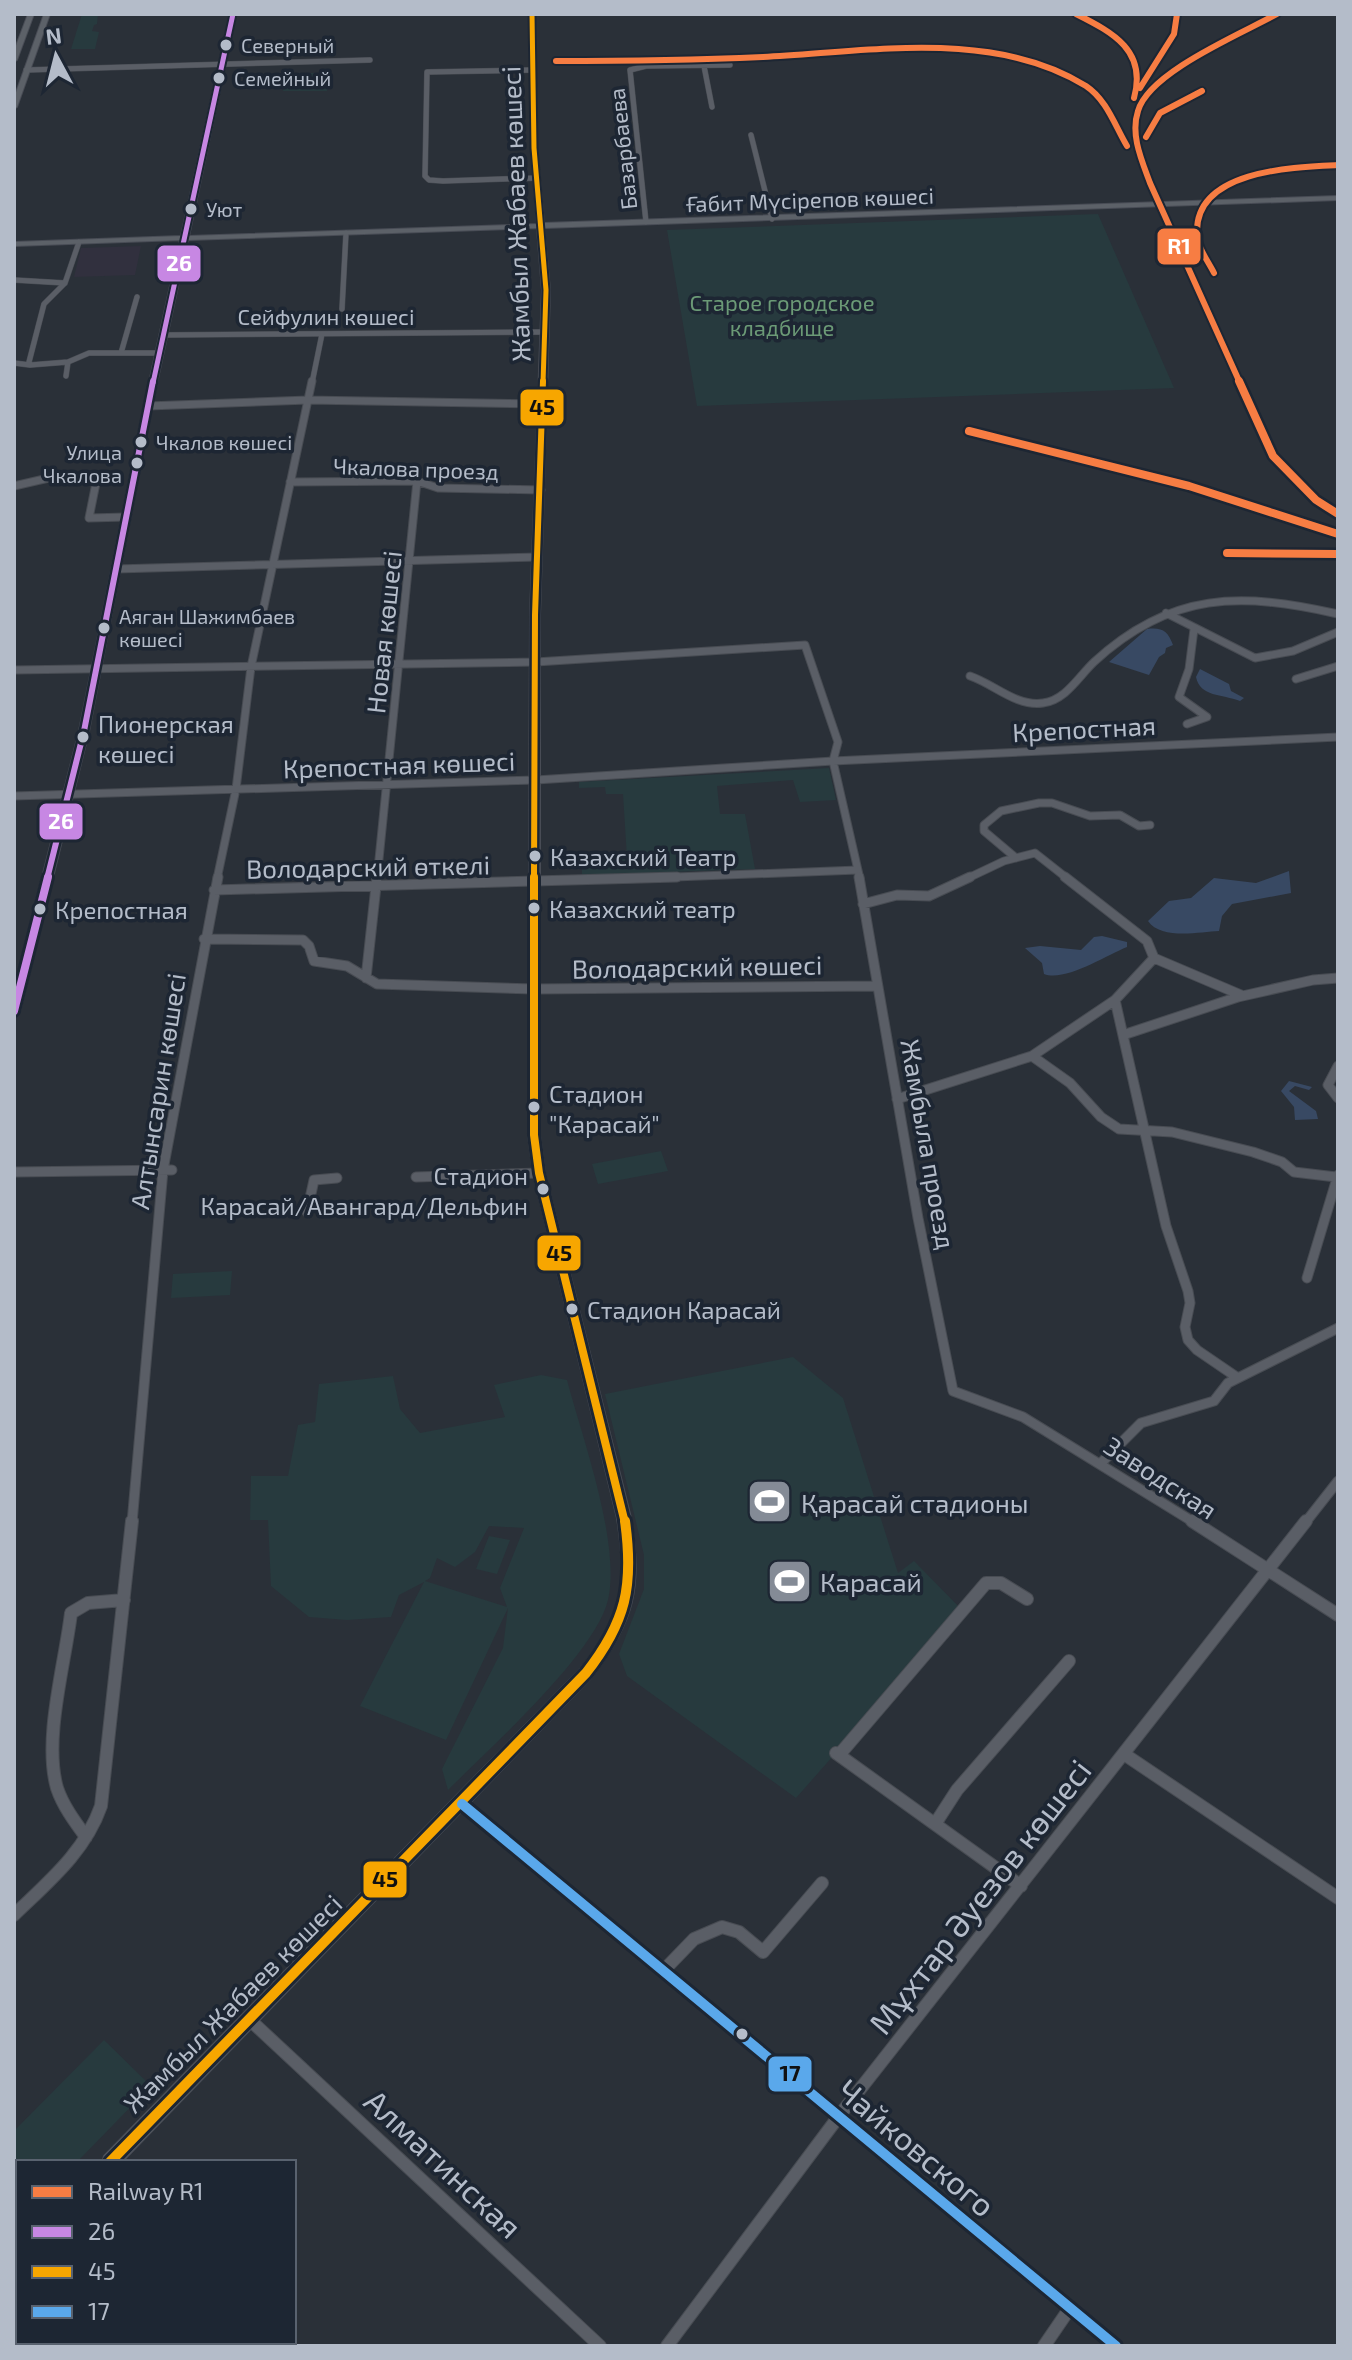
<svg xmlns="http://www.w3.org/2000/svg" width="1352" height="2360" font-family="'Exo 2',sans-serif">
<rect width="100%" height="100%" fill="#2a3038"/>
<path fill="#31303e" d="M141,246L135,275L74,277L81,248Z"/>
<path fill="#273a3e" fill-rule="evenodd" d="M82,14H98L97,24L94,25L92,31L99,32L95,49H71Z
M286,73H330L327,91H283Z
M1098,214L1174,388L697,406L667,230Z
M829,768L836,800L800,802L793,780L717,786L720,814H745L755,869L582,875V860L627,858L623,794H606L605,787L579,788V782Z
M661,1151L668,1171L598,1184L592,1164Z
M232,1271L230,1295L171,1298L173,1274Z
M793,1357L843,1398L898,1573L914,1561L962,1610L796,1798L627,1676L619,1654L644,1589V1555L605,1394Z
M541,1375L567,1380C582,1437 621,1543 608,1600C595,1654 490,1748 448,1790L442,1769L503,1648L508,1608L446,1740L360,1706L424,1582L399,1595L391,1617L347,1620L309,1617L271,1586L268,1520H250L251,1476H288L298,1425L315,1422L319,1384L393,1376L400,1409L420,1433L505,1417L494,1385ZM489,1526L524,1528L500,1588L507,1607L425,1581L430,1578L437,1558L455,1567L475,1552Z
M489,1536L510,1540L497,1574L476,1569Z
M104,2040L151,2086L77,2162H18V2214H14V2131Z"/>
<path fill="#384963" d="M1147,629C1162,627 1168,631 1173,645L1166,648L1165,653L1159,657L1149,675L1109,662Z
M1200,669L1229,684L1231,691L1244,698L1240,701C1222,694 1200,697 1196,677Z
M1289,871L1291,893L1232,904L1222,916L1219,931C1199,932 1161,940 1148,921L1169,901L1191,898L1214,878L1256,883Z
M1102,936L1127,942V947C1105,956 1065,982 1044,974L1042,963L1025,948L1040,946L1081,950L1094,937Z
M1289,1081L1312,1087L1309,1090L1295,1086L1289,1091L1316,1111L1318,1119L1295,1120L1294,1107L1281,1091Z"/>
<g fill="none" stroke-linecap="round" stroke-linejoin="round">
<defs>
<path id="minor-far3" d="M704,66L712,107
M26,70L370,60
M533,70L427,72L425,176L429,180L443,181L537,178
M751,135L772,219
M646,222L630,70L646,66L730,65
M14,280L65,283
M137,297L121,353H159
M342,309L346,233
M163,335L546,332
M68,362L30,365L29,362L44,304L65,283L79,242
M14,363L30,365
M66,376L68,362L89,353H121
M312,383L322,334"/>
<path id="minor-far2" d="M148,406L308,400L544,404
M290,482L417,481L438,488L541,490
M96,483L89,518L126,517
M14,486L53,477
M116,569L538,557
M1166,613L1255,658L1293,651L1338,632
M14,670L536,662L805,645L838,742L833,761L860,879
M970,676C994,684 1016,707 1043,703C1066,700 1079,676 1094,662C1171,591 1241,592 1338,614
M1296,679L1338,666
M1187,724L1207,717L1179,697L1189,669L1194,629
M14,796L536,780L833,761L1338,737
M1016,858L984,831V825L1001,811L1039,803H1052L1090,816L1120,815L1139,826L1150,825
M217,879L236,789L251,667L312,381
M377,879L417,481
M624,879L858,870
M966,879L1004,861L1035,853L1068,879"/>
<path id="minor-far1" d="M859,877L918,1218L953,1391L1023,1417L1195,1523
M214,890L677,877
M863,904L897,895L929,896L970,877
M204,939L303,940L309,946L314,961L347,966L377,984L534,989L877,986
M1154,958L1241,995
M366,978L377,877
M1115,1000L1166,1226L1188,1291L1190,1303L1185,1327L1188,1340L1197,1350L1238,1378
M1123,1035L1238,997L1313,980L1338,978
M1032,1056L1070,1083L1101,1117L1119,1129L1172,1132L1253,1152L1282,1162L1294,1172L1336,1177
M1338,1066L1328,1085L1338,1098
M897,1099L1032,1056L1115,1000L1154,958L1147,941L1065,877
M14,1172L172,1170
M416,1177L539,1173
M307,1212L314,1180L337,1178
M1307,1278L1338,1175
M1101,1463L1141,1423L1214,1401L1228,1383L1338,1328
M132,1523L163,1170L218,877
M1305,1523L1338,1481"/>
<path id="minor" d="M1192,1521L1338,1615
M836,1753L1021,1886
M1124,1754L1338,1898
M839,1755L986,1583H1001L1027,1599
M462,1804L1116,2346
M935,1824L957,1790L1069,1661
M86,1837C75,1822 63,1806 57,1788C43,1739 65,1664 71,1613L88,1603L124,1600
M14,1915C48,1882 85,1852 101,1806L132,1521
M666,1968L694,1939L722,1927L739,1932L763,1952L822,1883
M250,2020L600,2346
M14,2292L18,2296
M60,2342L64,2346
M667,2346L839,2116L1306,1521
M1044,2346L1070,2308"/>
<path id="major" d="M28,14H34L17,60L14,62V51Z
M44,14H50L17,107L14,109V98Z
M230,14H236L189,236L537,224L531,148L529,14H535L537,148L544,223L1338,196V200L544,228L550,290L540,615V1135L545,1173L631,1518C642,1588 635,1621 591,1678L122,2162H102L104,2156L581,1668C623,1615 627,1584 617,1518L533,1173L528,1135L530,615L542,290L537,228L188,240L152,406L89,731L20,1011L14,1015V989L79,731L144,406L180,240L14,246V242L181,236Z
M14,2211H18V2229H14Z
M18,2247V2267L14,2269V2249Z
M14,2318H18V2336H14Z"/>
</defs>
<use href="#minor-far3" stroke="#484c53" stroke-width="6"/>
<use href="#minor-far2" stroke="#484c53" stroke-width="9"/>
<use href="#minor-far1" stroke="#484c53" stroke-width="11"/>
<use href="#minor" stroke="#484c53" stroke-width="14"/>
<use href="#major" stroke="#484c55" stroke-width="2"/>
<use href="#minor-far3" stroke="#5a5e66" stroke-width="5"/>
<use href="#minor-far2" stroke="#5a5e66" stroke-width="7"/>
<use href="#minor-far1" stroke="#5a5e66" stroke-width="9"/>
<use href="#minor" stroke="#5a5e66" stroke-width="12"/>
<use href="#major" fill="#5c6168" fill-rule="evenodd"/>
<defs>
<path id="bus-1-far2" d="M153,383L233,14"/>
<path id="bus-1-far1" d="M47,879L84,731L153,381"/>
<path id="bus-1" d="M14,1011L48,877"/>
<path id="bus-2-far3" d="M532,14L534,148L546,290L543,383"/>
<path id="bus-2-far2" d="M534,879L535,615L543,381"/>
<path id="bus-2-far1" d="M534,877V1135L539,1173L625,1523"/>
<path id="bus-2" d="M110,2162L586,1673C626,1622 634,1586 625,1521"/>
<path id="bus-3" d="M462,1804L1116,2346"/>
</defs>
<use href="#bus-1-far2" stroke="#1d2633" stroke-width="9"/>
<use href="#bus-1-far1" stroke="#1d2633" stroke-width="11"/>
<use href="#bus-1" stroke="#1d2633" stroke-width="14"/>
<use href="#bus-2-far3" stroke="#1d2633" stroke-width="9"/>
<use href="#bus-2-far2" stroke="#1d2633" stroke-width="11"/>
<use href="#bus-2-far1" stroke="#1d2633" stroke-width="14"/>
<use href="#bus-2" stroke="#1d2633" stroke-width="16"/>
<use href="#bus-3" stroke="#1d2633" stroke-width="16"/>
<use href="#bus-1-far2" stroke="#c787e3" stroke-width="5"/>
<use href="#bus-1-far1" stroke="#c787e3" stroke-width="6"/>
<use href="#bus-1" stroke="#c787e3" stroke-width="8"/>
<use href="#bus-2-far3" stroke="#f7a600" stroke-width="5"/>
<use href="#bus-2-far2" stroke="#f7a600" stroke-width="6"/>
<use href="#bus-2-far1" stroke="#f7a600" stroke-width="8"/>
<use href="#bus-2" stroke="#f7a600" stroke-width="10"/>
<use href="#bus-3" stroke="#5aa8eb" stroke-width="10"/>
<defs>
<path id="rail-1-far1" d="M1076,14C1114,33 1147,51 1134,98
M556,61C625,61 694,60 763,57C867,52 993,28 1086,86C1107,100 1115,126 1127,146
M1140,88L1174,34L1177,14
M1146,137L1160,113L1202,91
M1214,273C1208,261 1197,247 1197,233C1195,170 1294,167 1338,165
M1240,383L1150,183C1142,161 1130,135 1138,111C1149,72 1241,34 1277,14"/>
<path id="rail-1" d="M1239,381L1273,456L1316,500L1338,514
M969,431L1189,486L1338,534
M1227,553L1338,554"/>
</defs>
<use href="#rail-1-far1" stroke="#1d2633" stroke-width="10"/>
<use href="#rail-1" stroke="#1d2633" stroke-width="13"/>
<use href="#rail-1-far1" stroke="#f77d43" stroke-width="6"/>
<use href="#rail-1" stroke="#f77d43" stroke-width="8"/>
</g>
<defs>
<symbol id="stadium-square" viewBox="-11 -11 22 22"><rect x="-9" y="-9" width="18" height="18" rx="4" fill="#848b96" stroke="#1d2633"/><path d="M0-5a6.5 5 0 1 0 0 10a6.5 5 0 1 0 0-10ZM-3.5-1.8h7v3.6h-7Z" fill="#fff"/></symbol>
</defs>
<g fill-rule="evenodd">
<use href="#stadium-square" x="744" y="1476" width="51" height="51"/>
<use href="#stadium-square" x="764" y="1556" width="51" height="51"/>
</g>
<g fill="#b4bcc9" stroke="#1d2633" stroke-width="3">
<circle cx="226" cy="45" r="7"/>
<circle cx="219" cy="78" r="7"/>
<circle cx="191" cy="209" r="7"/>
<circle cx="141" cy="442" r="7"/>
<circle cx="137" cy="463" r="7"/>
<circle cx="104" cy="628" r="7"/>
<circle cx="83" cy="737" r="7"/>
<circle cx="535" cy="856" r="7"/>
<circle cx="534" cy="908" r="7"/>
<circle cx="40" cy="909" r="7"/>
<circle cx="534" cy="1107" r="7"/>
<circle cx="543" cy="1189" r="7"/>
<circle cx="572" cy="1309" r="7"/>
<circle cx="742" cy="2034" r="7"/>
</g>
<g text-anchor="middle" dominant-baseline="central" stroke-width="7" stroke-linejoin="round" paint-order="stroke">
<g font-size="20" fill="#b4bcc9" stroke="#1d2633" text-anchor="start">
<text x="241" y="45">Северный</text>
<text x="234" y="78">Семейный</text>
<text x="206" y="209">Уют</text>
<text x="156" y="442">Чкалов көшесі</text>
<text x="122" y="452" text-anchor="end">Улица<tspan x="122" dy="23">Чкалова</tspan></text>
<text x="119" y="616">Аяган Шажимбаев<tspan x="119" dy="23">көшесі</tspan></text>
</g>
<g font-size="22" fill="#b4bcc9" stroke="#1d2633">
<text transform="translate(622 149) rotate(-96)">Базарбаева</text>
<text transform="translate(810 199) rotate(-2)">Ғабит Мүсірепов көшесі</text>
<text x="326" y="316">Сейфулин көшесі</text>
<text transform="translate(416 468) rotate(2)">Чкалова проезд</text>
</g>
<g font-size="22" fill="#6b9a76" stroke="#1d2633">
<text x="782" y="302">Старое городское<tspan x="782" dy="25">кладбище</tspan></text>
</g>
<g font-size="24" fill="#b4bcc9" stroke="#1d2633" text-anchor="start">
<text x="98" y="723">Пионерская<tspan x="98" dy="30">көшесі</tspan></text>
<text x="550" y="856">Казахский Театр</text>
<text x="549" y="908">Казахский театр</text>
<text x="55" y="909">Крепостная</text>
<text x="549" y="1093">Стадион<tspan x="549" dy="30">"Карасай"</tspan></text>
<text x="528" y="1175" text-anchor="end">Стадион<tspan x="528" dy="30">Карасай/Авангард/Дельфин</tspan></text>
<text x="587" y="1309">Стадион Карасай</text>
</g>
<g font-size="26" fill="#b4bcc9" stroke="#1d2633">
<text transform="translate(515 214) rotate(-92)">Жамбыл Жабаев көшесі</text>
<text transform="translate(383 632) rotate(-84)">Новая көшесі</text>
<text transform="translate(1084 728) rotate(-3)">Крепостная</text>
<text transform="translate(399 764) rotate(-2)">Крепостная көшесі</text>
<text transform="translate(368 866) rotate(-1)">Володарский өткелі</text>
<text transform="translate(697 966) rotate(-1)">Володарский көшесі</text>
<text transform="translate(157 1091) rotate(-81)">Алтынсарин көшесі</text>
<text transform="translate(929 1144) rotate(80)">Жамбыла проезд</text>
<text transform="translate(1161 1477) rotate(33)">Заводская</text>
<text transform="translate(232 2003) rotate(-45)">Жамбыл Жабаев көшесі</text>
</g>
<g font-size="26" fill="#b4bcc9" stroke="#1d2633" text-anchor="start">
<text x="801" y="1502">Қарасай стадионы</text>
<text x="820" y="1581">Карасай</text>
</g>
<g font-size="32" fill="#b4bcc9" stroke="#1d2633">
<text transform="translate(979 1896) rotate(-52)">Мұхтар Әуезов көшесі</text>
<text transform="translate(917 2147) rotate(40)">Чайковского</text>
<text transform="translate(444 2163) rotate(43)">Алматинская</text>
</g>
</g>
<g stroke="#1d2633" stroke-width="3">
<rect x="1156" y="227" width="46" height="39" rx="8" fill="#f77d43"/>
<rect x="156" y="244" width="46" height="39" rx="8" fill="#c787e3"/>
<rect x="519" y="388" width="46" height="39" rx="8" fill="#f7a600"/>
<rect x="38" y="802" width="46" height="39" rx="8" fill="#c787e3"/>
<rect x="536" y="1234" width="46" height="38" rx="8" fill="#f7a600"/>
<rect x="362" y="1860" width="46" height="39" rx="8" fill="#f7a600"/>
<rect x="767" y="2055" width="46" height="38" rx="8" fill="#5aa8eb"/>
</g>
<g font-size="22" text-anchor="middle" font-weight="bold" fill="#fff">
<text x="1179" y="254">R1</text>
<text x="179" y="271">26</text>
<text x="61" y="829">26</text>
</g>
<g font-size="22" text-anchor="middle" font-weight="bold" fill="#111">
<text x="542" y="415">45</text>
<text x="559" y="1261">45</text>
<text x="385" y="1887">45</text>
<text x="790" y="2081">17</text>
</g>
<rect width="1352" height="2360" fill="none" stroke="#b4bcc9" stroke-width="32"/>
<rect x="16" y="2160" width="280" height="184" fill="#1d2633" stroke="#59626f" stroke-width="2"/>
<rect x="32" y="2186" width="40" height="12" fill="#f77d43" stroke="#59626f" stroke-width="2"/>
<text x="88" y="2200" font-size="24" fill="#b4bcc9">Railway R1</text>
<rect x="32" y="2226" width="40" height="12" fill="#c787e3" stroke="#59626f" stroke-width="2"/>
<text x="88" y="2240" font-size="24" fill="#b4bcc9">26</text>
<rect x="32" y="2266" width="40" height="12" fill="#f7a600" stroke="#59626f" stroke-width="2"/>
<text x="88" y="2280" font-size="24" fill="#b4bcc9">45</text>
<rect x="32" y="2306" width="40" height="12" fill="#5aa8eb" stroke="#59626f" stroke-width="2"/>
<text x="88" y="2320" font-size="24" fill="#b4bcc9">17</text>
<g transform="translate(56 56) rotate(353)" stroke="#1d2633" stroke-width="6" paint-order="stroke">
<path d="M0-6L14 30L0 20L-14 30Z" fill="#b4bcc9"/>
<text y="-12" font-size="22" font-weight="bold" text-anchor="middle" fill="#b4bcc9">N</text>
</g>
</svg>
